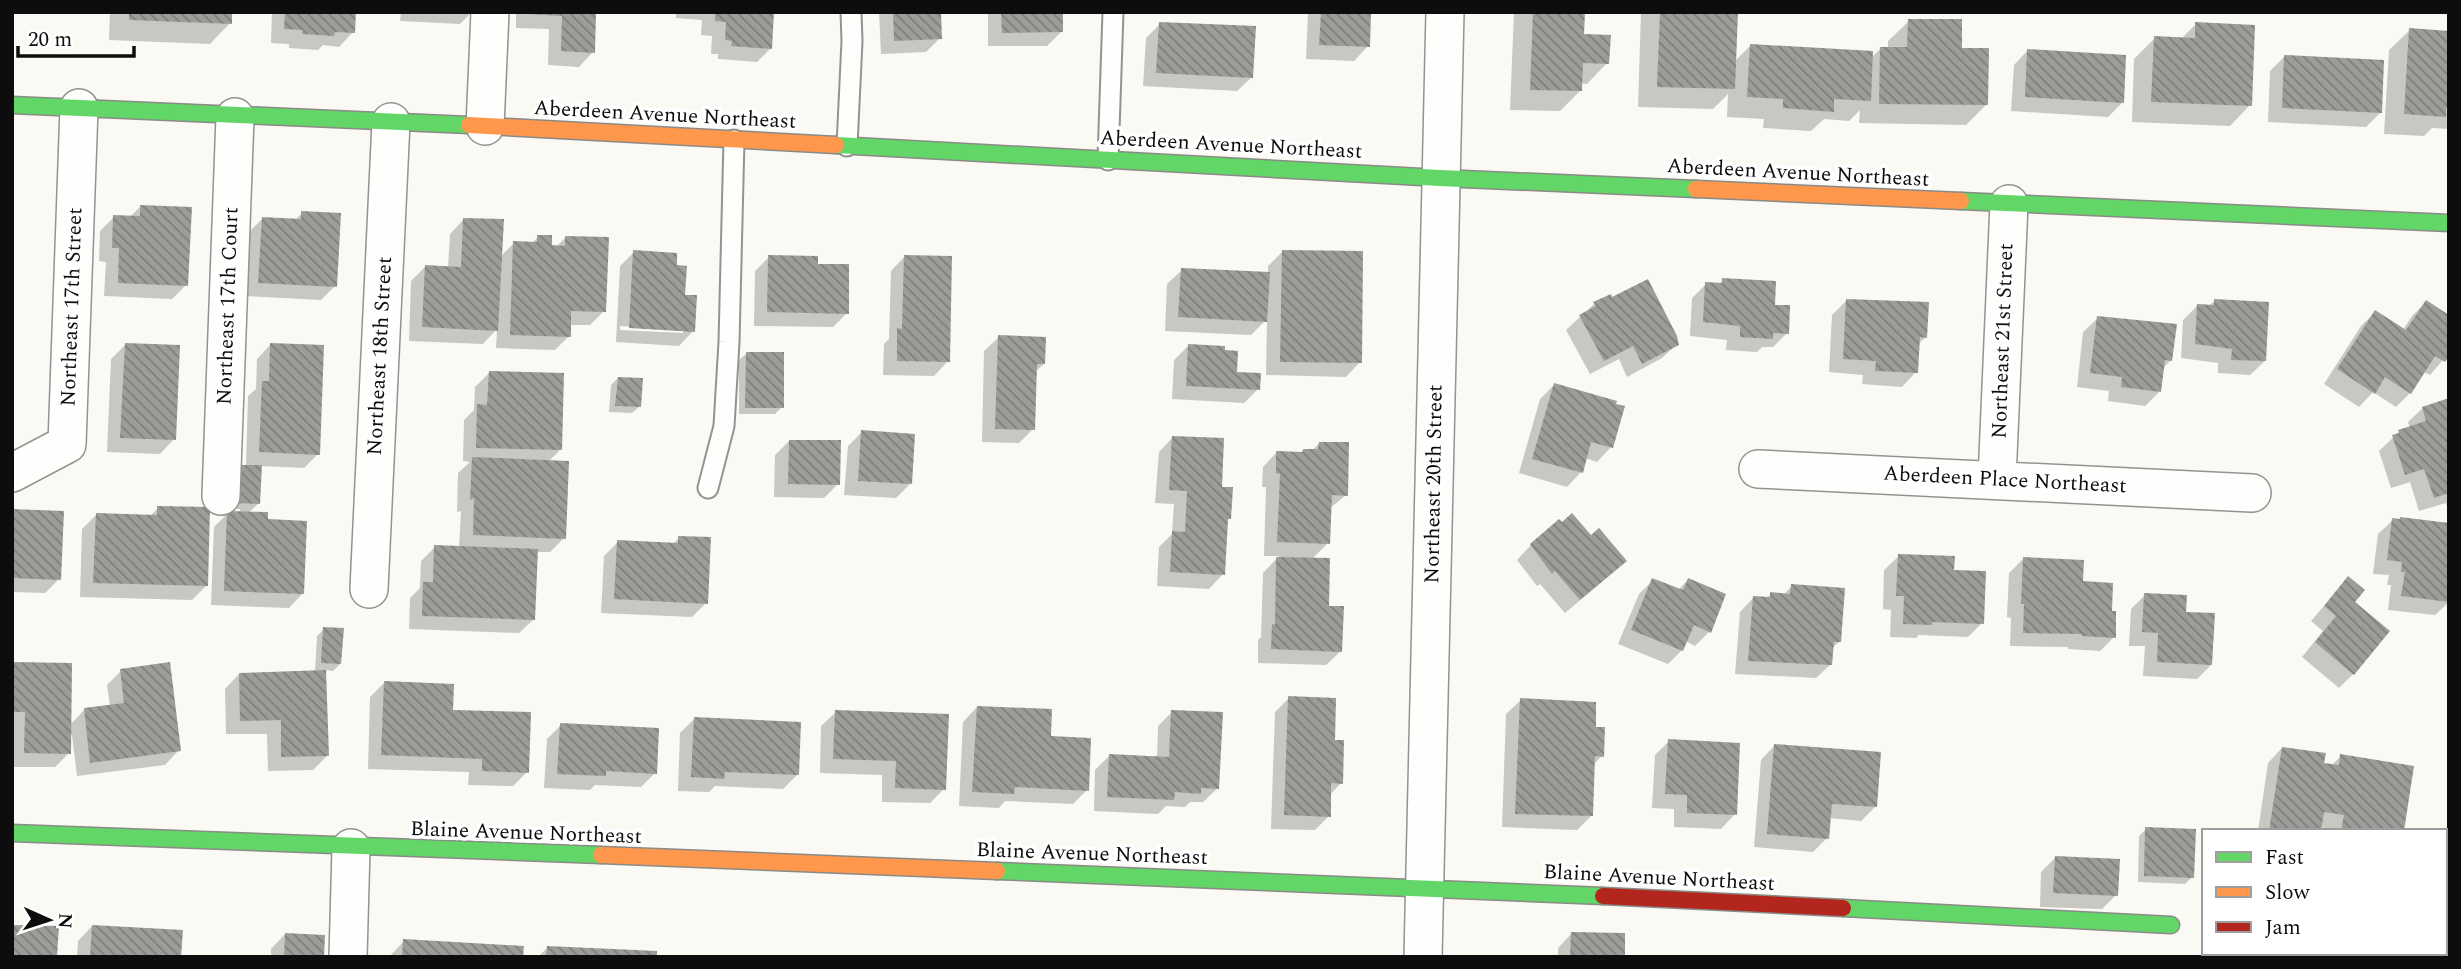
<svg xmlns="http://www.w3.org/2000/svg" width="2461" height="969" font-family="Spectral,serif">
<defs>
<pattern id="building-back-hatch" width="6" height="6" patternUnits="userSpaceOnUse" patternTransform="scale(1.75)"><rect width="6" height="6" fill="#9e9c98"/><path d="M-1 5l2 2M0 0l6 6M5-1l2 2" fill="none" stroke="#7f7e7a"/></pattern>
</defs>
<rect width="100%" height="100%" fill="#faf9f3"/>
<path fill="#0003" fill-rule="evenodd" d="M110,12H231L230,23L210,44L109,40Z
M272,12H354L353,32L339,47L323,45L318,50L289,48V44L271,43Z
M401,12H472L460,24L400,21Z
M516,12H595L593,52L579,67L548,65L549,29L516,28Z
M676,12H773L771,48L757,62L718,59V54H711L712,36L701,35L702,20L676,18Z
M879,12H939L940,38L926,52L881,54Z
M988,12H1061V32L1047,46H988Z
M1308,12H1369L1368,46L1354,61L1306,59Z
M1514,12H1583V36L1607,63L1587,84L1580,83V91L1560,111L1510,110Z
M1641,12H1736L1734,62L1750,46L1871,58L1881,48H1888V41L1909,21L1960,49L1987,104L1966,125L1859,123L1860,110L1849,121L1824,119L1811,131L1763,128L1764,119L1727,117L1728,94L1713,109L1638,107Z
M1160,24L1252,77L1237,91L1143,86L1146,38Z
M2196,24L2250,105L2230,126L2132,122L2134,59L2155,38L2181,39Z
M2410,30L2449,32V129L2432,128L2424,136L2384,134L2389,50Z
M2028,50L2122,103L2108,117L2011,111L2014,65Z
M2284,57L2380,113L2366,127L2268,122L2270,71Z
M141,206L186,285L172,299L104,296L106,262L99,261L100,231L114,217H130Z
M302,213L335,286L321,300L245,296L248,233L263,218L295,220Z
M464,219L500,257L514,243L531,244L538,237L550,247H556L566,237L604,311L590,325H569V336L555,350L496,348L497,329L483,344L409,341L411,281L425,267L448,268L450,234Z
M634,252L675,267L693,331L679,346L616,342L620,266ZM620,326L683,330V333L620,330Z
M1282,252L1360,362L1346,377L1266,375L1267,319L1251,335L1165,331L1167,284L1182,270L1268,273V266Z
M905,256L948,361L934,376L883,375L884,344L889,339L891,271Z
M769,257L816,265L847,313L833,327L754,326L755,271Z
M1723,280L1773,306L1787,333L1773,347H1762L1757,352L1726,350L1727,340L1690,336L1692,298L1706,284L1718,285Z
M1846,301L1926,337L1917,345L1916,372L1902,387L1862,384L1863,375L1829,372L1832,315Z
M2214,301L2265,361L2250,375L2218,373V363L2181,358L2183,320L2197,306H2209Z
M2426,302L2449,353L2430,375L2423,372L2410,393L2396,407L2373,392L2359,407L2324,384L2361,326L2375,312L2403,330L2412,316Z
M1594,304L1677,344L1662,358L1627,377L1619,359L1590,374L1566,330Z
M2098,318L2171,360L2162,369L2159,392L2145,406L2108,401L2109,391L2077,387L2083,332Z
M999,337L1044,364L1035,372L1033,429L1019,443L982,442L984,351Z
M271,344L318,454L304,468L260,466L259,503L248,513L266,521L303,593L289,608L211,605L214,527L228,513H240V509H228L246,467L248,396L256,389L257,359Z
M125,345L174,439L160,454L107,452L111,359Z
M1189,345L1235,374L1258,389L1244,403L1172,399L1174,360Z
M746,354L782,407L775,414H739V360Z
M489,373L560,450L548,462L564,538L550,552H537L534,619L519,633L409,629L410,598L420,588L421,561L435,547L459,548L461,511L457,512L458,473L470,462L463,461L464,420L474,410L475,387Z
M618,378L639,407L632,413L609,412L611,385Z
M1554,385L1611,447L1597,462L1585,458L1581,472L1567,487L1519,473L1540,399Z
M2449,399V506L2447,507L2446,503L2419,511L2410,482L2391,488L2379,451L2399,432L2410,428L2408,422L2423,408Z
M862,432L910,484L896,498L844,495L848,446Z
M1173,437L1220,488L1229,519L1226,521L1223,574L1209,589L1157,586L1159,547L1172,534L1174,504L1155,503L1159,452Z
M789,441L838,484L824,498L774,497L775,455Z
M1319,443L1346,495L1329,509L1328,543L1312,559L1341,651L1326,665L1258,663V640L1261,637L1263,573L1279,556H1264L1266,487H1262L1263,467L1277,452L1300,453L1303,450L1312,451Z
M158,508L206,586L192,600L80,597L82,529L96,515L149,517Z
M12,510L59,579L45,593L12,592Z
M2393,520L2449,525V602L2435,615L2388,610L2391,585H2387L2389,575L2373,574L2378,534Z
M1591,537L1610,575L1565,613L1540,584L1537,586L1517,560L1531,545Z
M679,538L706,603L692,617L601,613L604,556L618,542L672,545Z
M1899,556L1953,572L1982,623L1968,637L1919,635L1916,638L1890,637L1891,610L1883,609L1884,570Z
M2023,559L2081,583L2110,613L2114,637L2100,651L2068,649V647L2010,646L2011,618L2007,617L2009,573Z
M2348,578L2352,602L2353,674L2339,688L2302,657L2323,631L2311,621Z
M1653,580L1678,590L1688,580L1709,632L1695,646L1685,641L1682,650L1668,664L1618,644L1639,594Z
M1792,586L1839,642L1831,649V664L1816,678L1735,674L1740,612L1754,597L1767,598L1771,594L1783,595Z
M2145,595L2211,665L2197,679L2143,676L2145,646H2129L2131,609Z
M324,629L340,664L333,671L324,670L327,756L313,770L268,771L267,734H226L225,689L239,674L315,672L317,636Z
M12,664L70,725L84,710L110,706L107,685L121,671L179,750L165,765L77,776L72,735L69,736V753L55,767H12Z
M384,683L527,772L513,786L468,785L469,772L368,769L370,697Z
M1289,698L1333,741L1341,783L1330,795L1329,816L1315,830L1271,829L1275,712Z
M1521,700L1602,756L1593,765L1591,816L1577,830L1502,827L1506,714Z
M977,707L1049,738L1087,790L1073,804L1005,801L999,808L959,806L963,722Z
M836,712L944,789L930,803L882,802V775L820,773L821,726Z
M1172,712L1218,788L1203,802H1190L1185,807L1166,806L1158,814L1094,811L1095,770L1109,756L1157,758L1158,726Z
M694,719L798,774L783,789L715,786L709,792L678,791L680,733Z
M561,725L655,773L641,787L595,785L590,790L544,788L547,739Z
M1669,741L1735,814L1721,829L1674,827V809L1652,808L1655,755Z
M1775,745L1875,807L1861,821L1829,818L1827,838L1813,852L1754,847L1761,760Z
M2282,748L2331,766L2341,756L2402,831H2330V829L2320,827L2319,831H2258L2268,763Z
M2146,829L2192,877L2185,884L2138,882L2139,836Z
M2055,858L2116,895L2102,909L2040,907L2041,872Z
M92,926L180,957H77L78,941Z
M1572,933L1623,957H1558V948Z
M285,934L322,957H271V949Z
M404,941L522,957H389Z
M547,948L655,957H538Z"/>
<path fill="url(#building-back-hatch)" d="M129,12H232V24L129,20Z
M285,12H356L355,33L335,32L334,36L302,34L303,30L284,29Z
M528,12H596L595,53L561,51L562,16L528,14Z
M715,12H774L772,49L731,46L732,41L725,40L726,22L715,21Z
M893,12H941L942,39L894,41Z
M1001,12H1063V32L1002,33Z
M1321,12H1371L1370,47L1319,45Z
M1533,12H1585L1584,34L1611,35L1609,64L1583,63L1582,91L1530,90Z
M1660,12H1738L1735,89L1657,87Z
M1908,19H1962V48H1989L1988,105L1879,104L1880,47H1907Z
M1159,22L1256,26L1253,78L1156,73Z
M2195,22L2255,25L2252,106L2151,102L2154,36L2195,38Z
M2409,28L2449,31V108H2446V117L2404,114Z
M1750,44L1873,51L1871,101L1834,99V112L1783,108V99L1747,97Z
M2027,49L2126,55L2124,103L2025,97Z
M2284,55L2384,60L2382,113L2282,108Z
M140,205L192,207L188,286L118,283L119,248H112L113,215L140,216Z
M301,211L341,213L337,287L258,283L262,217L301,219Z
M463,218L504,219L498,331L422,327L425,265L461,267Z
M537,235H552V245L565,246V236L609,237L606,312L571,311V337L510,335L513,241L537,242Z
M633,250L677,253V265L687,266L685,295H697L695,332L629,328Z
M1282,250L1363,251L1362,363L1280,362Z
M768,255L818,256V264H849V314L767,312Z
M904,255L952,256L950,362L897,361V328L902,329Z
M1181,268L1270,272L1267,322L1178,317Z
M1722,278L1776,281L1775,305H1790L1789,334L1773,333V339L1740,337V326L1703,322L1705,282L1722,283Z
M1648,279L1677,336L1679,345L1642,364L1633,346L1604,361L1579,315L1596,306L1593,302L1611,294L1612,297Z
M1846,299L1929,302L1927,338L1920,337L1918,373L1875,371L1876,361L1843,359Z
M2214,299L2269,302L2266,361L2231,360L2232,349L2195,344L2197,304L2214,305Z
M2426,300L2449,315V357L2445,362L2435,356L2411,394L2385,377L2375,394L2337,369L2375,310L2406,330Z
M2097,316L2177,324L2172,361L2165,360L2161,392L2121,387L2122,377L2090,373Z
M998,335L1046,337L1045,364H1037L1035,430L995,429Z
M125,343L180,345L176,440L120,438Z
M270,343L324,345L320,455L259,452L262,381H269Z
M1188,344L1225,346V350L1238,351L1237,372L1261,373L1260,390L1186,386Z
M746,352H784V408H745Z
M489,371L564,373L562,450L476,448L477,404L487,405Z
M618,377L643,378L641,407L615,406Z
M1554,383L1617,401L1616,404L1625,406L1613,448L1591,442L1583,473L1532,459Z
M2449,398V493L2434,498L2424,469L2405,475L2392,435L2399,433L2398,430L2426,421L2422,407Z
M861,430L915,434L912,484L858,481Z
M1172,436L1224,438L1222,487H1233L1231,519H1228L1225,575L1170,572L1172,531L1185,532L1187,491L1169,490Z
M789,440H841L840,485L788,484Z
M1319,442H1349L1348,496L1332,495L1330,544L1277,542L1280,474L1276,473V451L1303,452V449H1318Z
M472,457L569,461L566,539L473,535L474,498L470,500Z
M235,465H262L260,504L234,503Z
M157,506L210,507L208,586L93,583L96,513L157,515Z
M12,509L64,511L61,580L12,578Z
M227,511L268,512V519L307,521L304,594L224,591Z
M1572,513L1591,535L1599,528L1627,561L1580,600L1555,571L1552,574L1530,544L1559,519L1562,522Z
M2400,517L2449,523V602L2401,596L2405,572H2401L2402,562L2387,560L2392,518L2400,519Z
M678,536L711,537L708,604L614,599L617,540L678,543Z
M434,545L538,549L535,620L422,616L423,582H433Z
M1898,554L1955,556L1954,570L1986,571L1984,624L1932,622V625L1903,624L1904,596H1896Z
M1276,557L1330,558L1329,606H1344L1342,652L1271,649L1272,624L1275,625Z
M2023,557L2084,560L2083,581L2113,583L2112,611H2116V638L2082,636V634L2023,633L2024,604H2021Z
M2348,576L2365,590L2355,602L2390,631L2354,675L2315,642L2336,616L2324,606Z
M1652,578L1683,590L1688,578L1726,594L1711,633L1694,625L1683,651L1631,630Z
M1791,584L1845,588L1841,642H1834L1832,665L1748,661L1753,596L1770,597V592L1790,594Z
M2144,593L2187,595L2186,612L2215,613L2212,665L2157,662L2158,633L2142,632Z
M323,627L344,628L341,664L321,663Z
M12,662L72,663L71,754L24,753L25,712H12Z
M170,662L181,751L90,763L84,708L124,703L120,669Z
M326,670L329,756L281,757V720L240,721L239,673Z
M384,681L454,684L453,710L531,712L529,773L482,771V759L381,755Z
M1288,696L1336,698L1335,740H1344L1343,784L1331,783V817L1284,815Z
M1520,698L1596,702V727H1605L1604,757L1595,756L1593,816L1515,814Z
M977,706L1052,709L1051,736L1091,738L1089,791L1015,787L1014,794L972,792Z
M835,710L949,714L946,790L895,788L896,761L833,759Z
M1171,710L1223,712L1219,789L1201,788V794L1175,792L1174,800L1107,797L1109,754L1169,757Z
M694,717L801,722L799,775L725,772L724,779L691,777Z
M560,723L659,728L657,774L606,771V776L557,774Z
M1668,739L1740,743L1737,815L1687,813V795L1665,794Z
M1774,744L1881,752L1877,807L1832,804L1829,839L1767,834Z
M2282,747L2326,753L2324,763L2339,765L2340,754L2414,766L2404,831H2341L2344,815L2324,812L2321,831H2269Z
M2145,827L2196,829L2194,878L2144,876Z
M2055,856L2120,859L2118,896L2053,893Z
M12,925L59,926L57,957H12Z
M92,925L183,930L181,957H90Z
M1571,932L1625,933V957H1570Z
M285,933L325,935L324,957H284Z
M403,939L524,946L523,957H402Z
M547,946L657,951V957H546Z"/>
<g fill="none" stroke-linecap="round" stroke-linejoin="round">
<defs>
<path id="lane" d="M847,146L852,41L851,12
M1108,160L1113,12
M708,488L724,426L729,342L734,140"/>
<path id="street" d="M485,126L490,12
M1758,469L2252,493
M12,473L67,444L79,108
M1997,479L2009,204
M221,496L235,117
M369,589L391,122
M348,957L351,848
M1423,957L1445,12"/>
<path id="fast" d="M12,105L469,125
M836,145L1440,178L1696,189
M1961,201L2449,223
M12,833L601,855
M997,871L1603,896
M1843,908L2171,925"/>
<path id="slow" d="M469,125L836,145
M1696,189L1961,201
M601,855L997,871"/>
<path id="jam" d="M1603,896L1843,908"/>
</defs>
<use href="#lane" stroke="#949391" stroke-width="23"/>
<use href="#street" stroke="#949391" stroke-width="40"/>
<use href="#fast" stroke="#8a8a87" stroke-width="19"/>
<use href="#slow" stroke="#8a8a87" stroke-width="19"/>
<use href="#jam" stroke="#8a8a87" stroke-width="19"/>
<use href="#lane" stroke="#fefefd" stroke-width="19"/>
<use href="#street" stroke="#fefefd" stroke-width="37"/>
<use href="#fast" stroke="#63d668" stroke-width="16"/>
<use href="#slow" stroke="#ff974d" stroke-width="16"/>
<use href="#jam" stroke="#b3261e" stroke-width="16"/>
</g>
<g text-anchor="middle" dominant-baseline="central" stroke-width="7" stroke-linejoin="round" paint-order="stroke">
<g font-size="21" fill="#0d0d0d" stroke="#fff">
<text transform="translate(665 115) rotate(3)">Aberdeen Avenue Northeast</text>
<text transform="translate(1231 145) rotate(3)">Aberdeen Avenue Northeast</text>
<text transform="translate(1798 173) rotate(3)">Aberdeen Avenue Northeast</text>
<text transform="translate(228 306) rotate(-88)">Northeast 17th Court</text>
<text transform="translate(72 307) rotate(-88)">Northeast 17th Street</text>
<text transform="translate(2003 341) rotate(-88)">Northeast 21st Street</text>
<text transform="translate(380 356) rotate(-87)">Northeast 18th Street</text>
<text transform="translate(2005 480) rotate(3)">Aberdeen Place Northeast</text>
<text transform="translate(1434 484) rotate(-89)">Northeast 20th Street</text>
<text transform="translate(526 833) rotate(2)">Blaine Avenue Northeast</text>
<text transform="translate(1092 854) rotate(2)">Blaine Avenue Northeast</text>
<text transform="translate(1659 878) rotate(3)">Blaine Avenue Northeast</text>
</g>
</g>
<rect width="2461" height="969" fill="none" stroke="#0d0d0d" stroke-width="28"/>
<rect x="2202" y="829" width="245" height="126" fill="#ffffff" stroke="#9e9e9e" stroke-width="2"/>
<rect x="2216" y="852" width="35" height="10" fill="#63d668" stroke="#9e9e9e" stroke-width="2"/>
<text x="2265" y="864" font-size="21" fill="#0d0d0d">Fast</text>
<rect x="2216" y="887" width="35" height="10" fill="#ff974d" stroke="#9e9e9e" stroke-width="2"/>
<text x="2265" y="899" font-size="21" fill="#0d0d0d">Slow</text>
<rect x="2216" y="922" width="35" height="10" fill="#b3261e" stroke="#9e9e9e" stroke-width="2"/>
<text x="2265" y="934" font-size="21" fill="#0d0d0d">Jam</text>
<g transform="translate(49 920) rotate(93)" stroke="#ffffff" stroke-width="5" paint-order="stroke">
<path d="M0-5L12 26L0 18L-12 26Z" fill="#0d0d0d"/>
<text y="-10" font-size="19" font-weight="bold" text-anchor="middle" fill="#0d0d0d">N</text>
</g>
<path d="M18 46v10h116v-10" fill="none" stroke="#0d0d0d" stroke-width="3.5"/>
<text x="28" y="46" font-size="21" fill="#0d0d0d" stroke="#ffffff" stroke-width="5" paint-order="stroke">20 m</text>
</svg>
